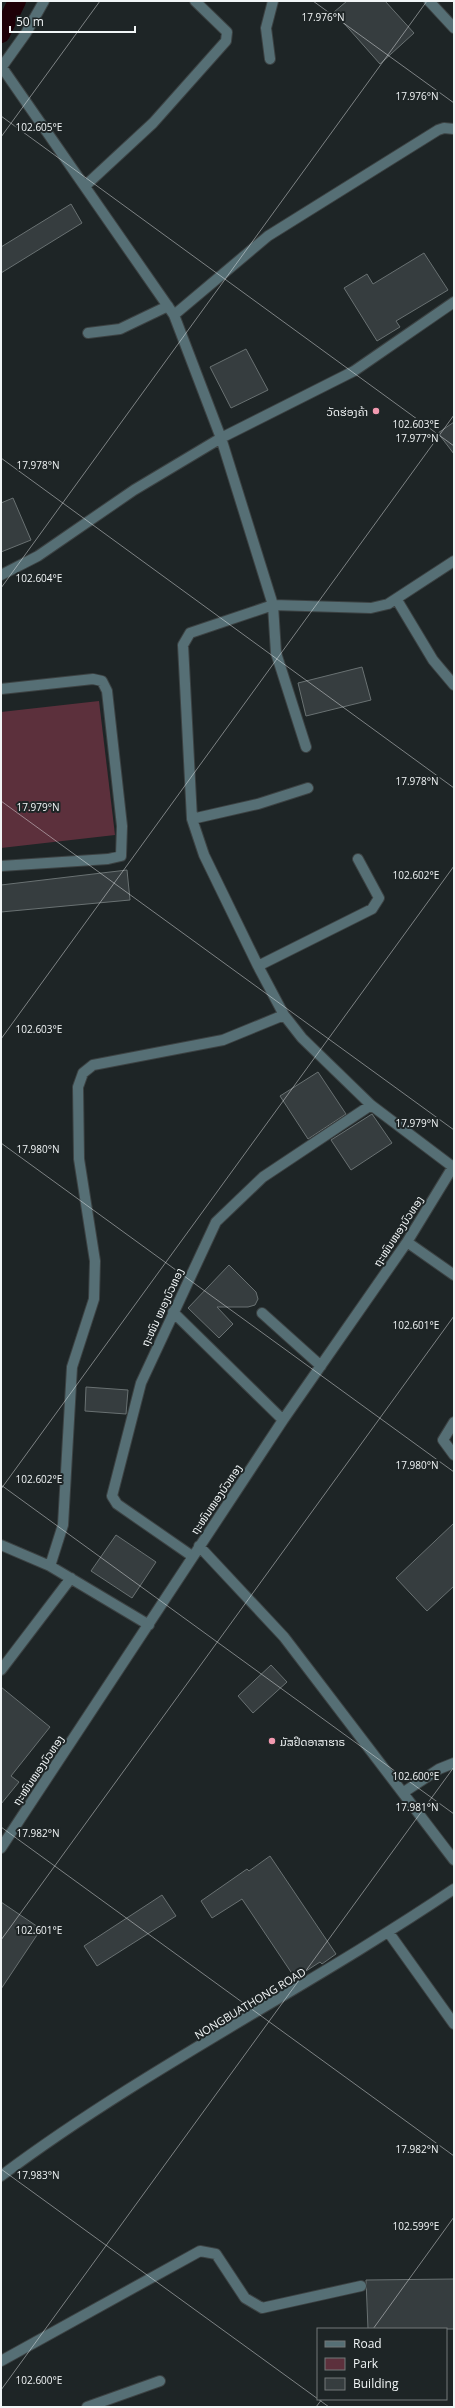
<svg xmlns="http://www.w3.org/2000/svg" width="455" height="2408" font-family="'Open Sans','Noto Sans Lao',sans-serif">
<rect width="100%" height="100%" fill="#1e2526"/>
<path fill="#5c303c" d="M99,701L115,835L1,848V712Z"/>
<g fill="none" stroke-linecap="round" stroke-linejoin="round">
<path stroke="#1e0007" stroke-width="18" d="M1,34L17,1"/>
</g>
<path fill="#363d3f" stroke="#697172" d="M347,1H385L414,33L380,64L334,12Z
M71,204L82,223L1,273V247Z
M424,253L448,290L396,321L400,327L377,341L344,288L367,274L373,284Z
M246,349L268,390L231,408L210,367Z
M454,422V454L438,433Z
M13,498L31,540L1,552V503Z
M362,667L371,700L306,716L298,683Z
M127,870L130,900L1,912V885Z
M318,1072L346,1114L308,1139L280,1096Z
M372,1114L392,1143L351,1170L331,1140Z
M229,1265L256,1292L258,1299L255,1305L248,1307H217L233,1324L219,1338L188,1308Z
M86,1387L128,1390L126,1414L85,1411Z
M454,1523V1586L427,1611L396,1578Z
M116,1535L156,1562L132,1598L91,1571Z
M271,1665L287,1682L253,1713L238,1696Z
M1,1687L50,1727L11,1776L19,1782L1,1804Z
M270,1856L336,1954L322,1964L320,1962L295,1978L242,1899L212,1918L201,1901L247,1869L249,1871Z
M162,1895L176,1916L97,1966L84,1946Z
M1,1902L41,1929L1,1989Z
M454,2279V2329H368L366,2280Z"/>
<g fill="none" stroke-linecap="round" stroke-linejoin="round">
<defs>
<path id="minor" d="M429,1L454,28
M270,59L266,28L273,1
M1,66L174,315L221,438L273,605L276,653L306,747
M1,68L26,33L44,1
M85,186L153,123L226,41L227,32L195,1
M174,315L268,236L438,130L444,128L454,129
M88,333L120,329L168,306
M1,575L38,556L134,490L221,438L354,371L454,302
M397,600L433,660L454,685
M1,689L93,679L102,681L107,691L122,826L121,856L108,859L1,866
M192,819L258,804L308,788
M258,966L372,909L379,898L358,859
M453,1167L371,1105L302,1038L284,1015L258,966L204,855L192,819L183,645L190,633L273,605L371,608L388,604L454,561
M407,1242L454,1275
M173,1312L283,1420
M262,1313L321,1366
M454,1422L443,1440L454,1455
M1,1545L50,1566L149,1625
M199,1546L284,1637L454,1860
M192,1556L117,1504L112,1496L141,1383L216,1222L263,1177L371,1105
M50,1566L63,1525L72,1367L94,1299L95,1261L79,1159L78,1087L83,1073L93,1065L223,1040L284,1015
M1,1670L71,1578
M404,1792L439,1769L454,1763
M1,1848L283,1420L407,1242L454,1165
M389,1933L454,2024
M1,2176C144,2069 306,1989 454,1889
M1,2361L200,2251L216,2254L245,2298L262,2308L361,2286
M87,2407L160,2381"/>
</defs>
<use href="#minor" stroke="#3c4243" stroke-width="12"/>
<use href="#minor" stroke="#566f75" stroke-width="10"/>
</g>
<path fill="none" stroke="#f1f5f6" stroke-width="1" stroke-opacity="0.45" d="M313,1L454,103M1,116L454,446M1,137L100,1M1,458L454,788M1,588L427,1M1,801L454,1130M1,1039L454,415M1,1143L454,1472M1,1485L454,1814M1,1489L454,866M1,1827L454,2156M1,1940L454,1316M1,2169L329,2407M373,2329L454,2217M1,2390L454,1767M316,2407L322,2399"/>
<g fill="#f29ab0" stroke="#1e2526" stroke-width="1.5">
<circle cx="376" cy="411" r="4"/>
<circle cx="272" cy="1741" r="4"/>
</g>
<g text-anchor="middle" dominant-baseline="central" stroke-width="4" stroke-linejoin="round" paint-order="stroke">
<g font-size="11" fill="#f1f5f6" stroke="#1e2526" text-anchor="end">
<text x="368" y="411">ວັດຮ່ອງຄ້າ</text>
<text x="280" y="1741" text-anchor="start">ມັສຢິດອາສາຮາຣ</text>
</g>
<g font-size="11" fill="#f1f5f6" stroke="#1e2526">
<text transform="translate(398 1231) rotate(-57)">ຖະໜົນໜອງບົວທອງ</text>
<text transform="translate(162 1307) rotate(-65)">ຖະໜົນ ໝອງບົວທອງ</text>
<text transform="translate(216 1499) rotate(-56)">ຖະໜົນໜອງບົວທອງ</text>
<text transform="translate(38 1770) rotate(-56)">ຖະໜົນໜອງບົວທອງ</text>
<text transform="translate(250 2003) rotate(-31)">NONGBUATHONG ROAD</text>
</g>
</g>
<g font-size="10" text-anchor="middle" fill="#f1f5f6" stroke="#1e2526" stroke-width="4" stroke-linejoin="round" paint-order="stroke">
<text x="323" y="21">17.976°N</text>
<text x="417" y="100">17.976°N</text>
<text x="39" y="131">102.605°E</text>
<text x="416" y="428">102.603°E</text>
<text x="417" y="442">17.977°N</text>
<text x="38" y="469">17.978°N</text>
<text x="39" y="582">102.604°E</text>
<text x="417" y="785">17.978°N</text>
<text x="38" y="811">17.979°N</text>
<text x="416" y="879">102.602°E</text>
<text x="39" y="1033">102.603°E</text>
<text x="417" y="1127">17.979°N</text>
<text x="38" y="1153">17.980°N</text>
<text x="416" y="1329">102.601°E</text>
<text x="417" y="1469">17.980°N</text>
<text x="39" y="1483">102.602°E</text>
<text x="416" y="1780">102.600°E</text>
<text x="417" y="1811">17.981°N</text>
<text x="38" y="1837">17.982°N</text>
<text x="39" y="1934">102.601°E</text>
<text x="417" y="2153">17.982°N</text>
<text x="38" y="2179">17.983°N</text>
<text x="416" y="2230">102.599°E</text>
<text x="39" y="2384">102.600°E</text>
</g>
<rect width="455" height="2408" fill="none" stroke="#f1f5f6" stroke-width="4"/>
<rect x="317" y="2328" width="130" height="72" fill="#1e2526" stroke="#727879"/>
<rect x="325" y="2341" width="20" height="6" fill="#566f75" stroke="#727879"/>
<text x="353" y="2348" font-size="12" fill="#f1f5f6">Road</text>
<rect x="325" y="2358" width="20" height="12" fill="#5c303c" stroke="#727879"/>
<text x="353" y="2368" font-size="12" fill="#f1f5f6">Park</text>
<rect x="325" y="2378" width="20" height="12" fill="#363d3f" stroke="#727879"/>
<text x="353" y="2388" font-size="12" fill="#f1f5f6">Building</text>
<path d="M10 26v6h125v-6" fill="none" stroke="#f1f5f6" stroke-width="2"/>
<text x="16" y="26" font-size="12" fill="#f1f5f6" stroke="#1e2526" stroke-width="3" paint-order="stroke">50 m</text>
</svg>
